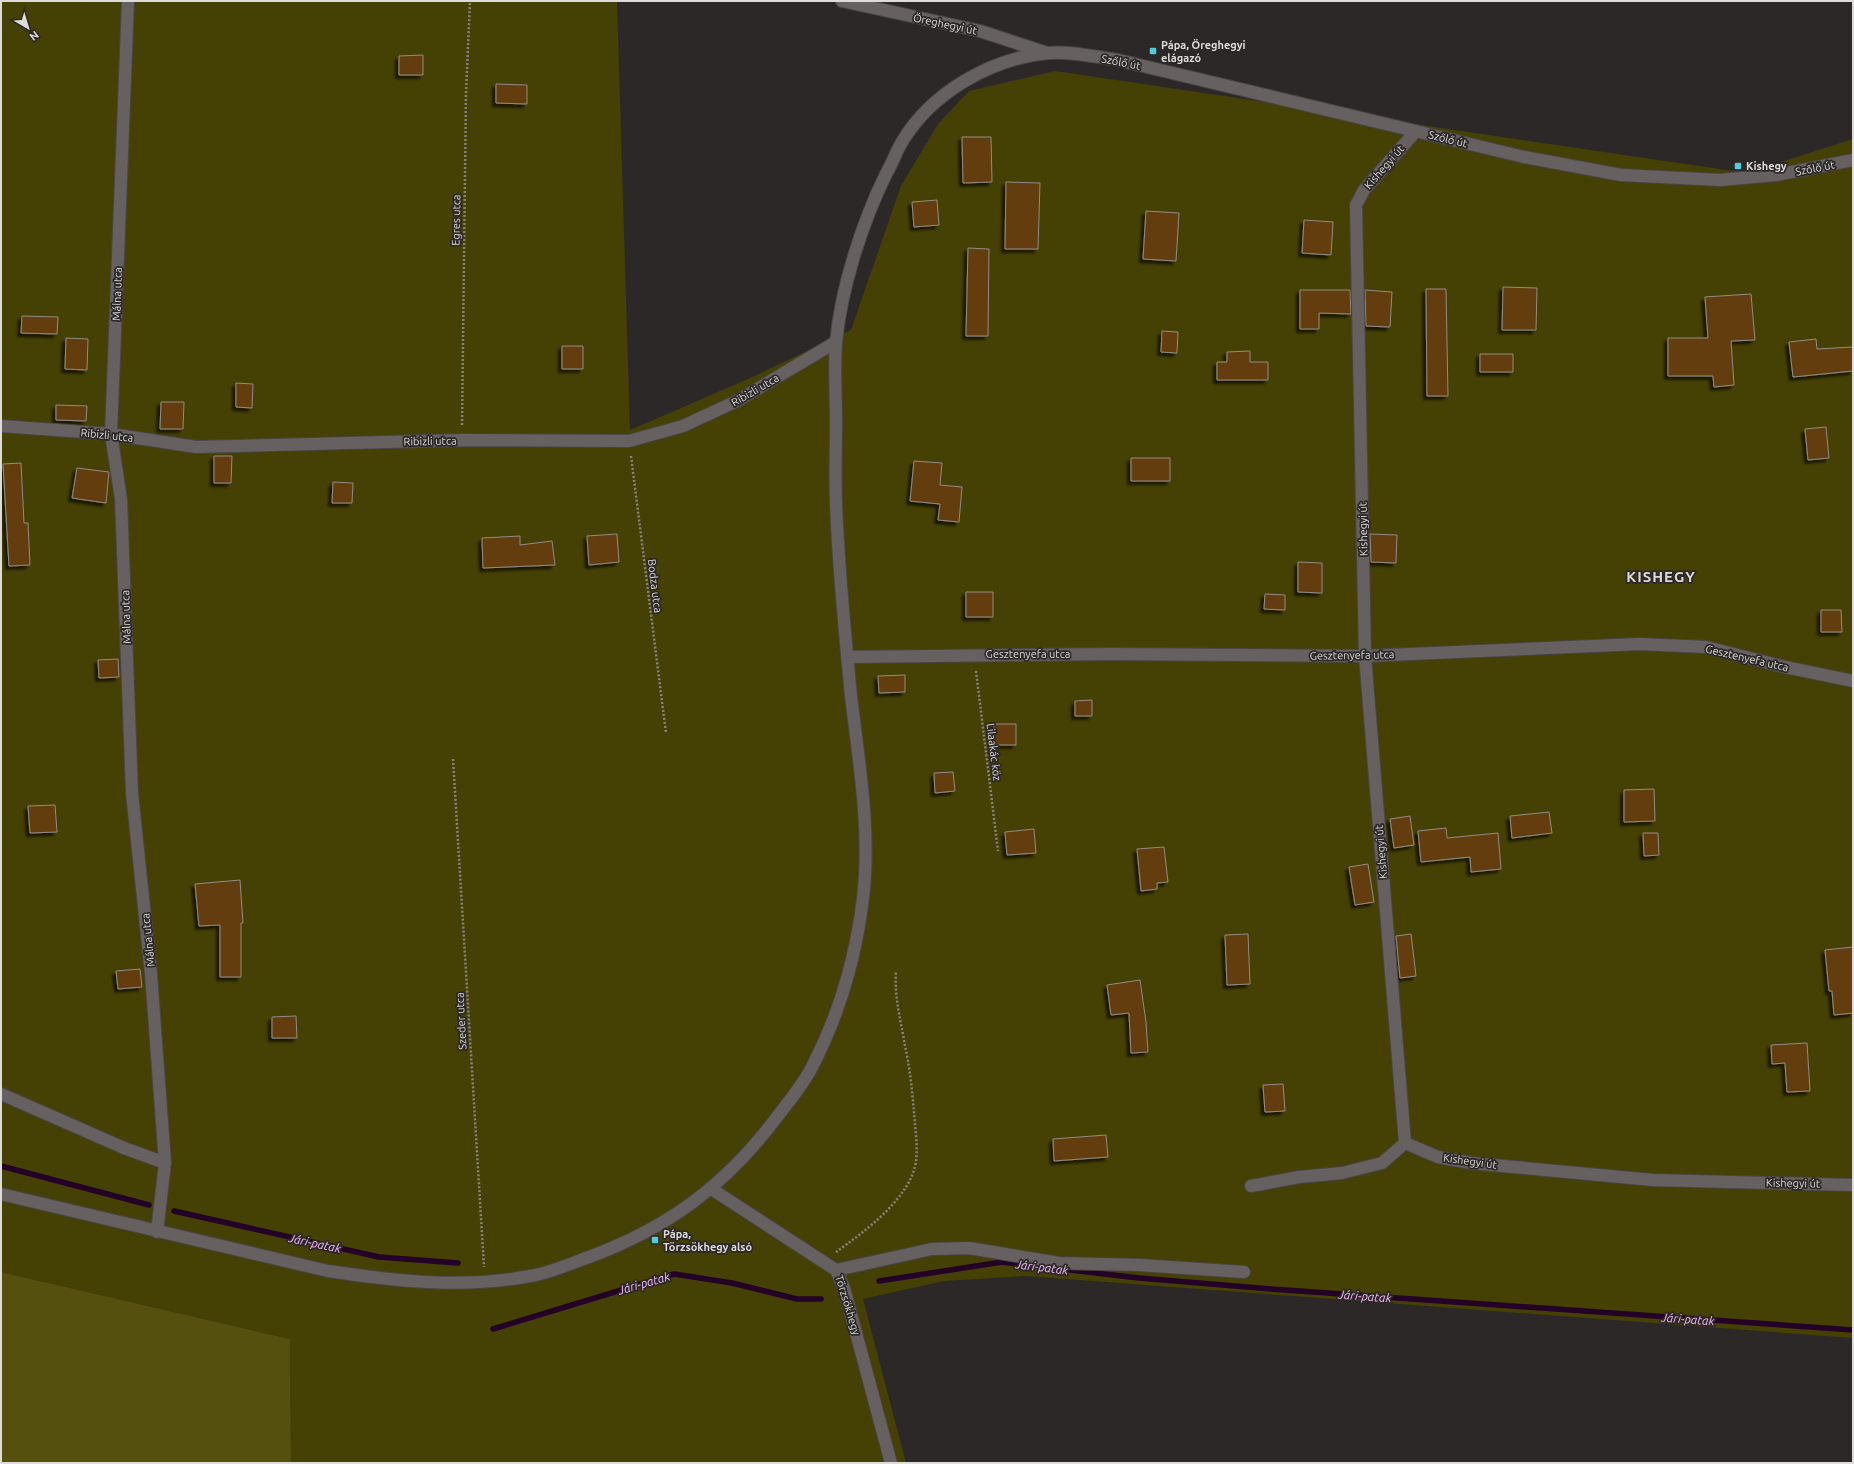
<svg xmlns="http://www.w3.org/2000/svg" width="1854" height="1464" font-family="Ubuntu,sans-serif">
<defs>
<filter id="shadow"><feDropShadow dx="-3.5" dy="3.5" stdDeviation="1" flood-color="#0009"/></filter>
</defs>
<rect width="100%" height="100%" fill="#2c2827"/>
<path fill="#454004" d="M1,1H617L630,430L748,379L851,330L901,186L938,124L969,91L1055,71L1747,173L1853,139V1338L1026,1276L944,1281L863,1299L906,1463H291L290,1339L1,1272Z"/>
<path fill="#55500d" d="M1,1272L290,1339L291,1463H1Z"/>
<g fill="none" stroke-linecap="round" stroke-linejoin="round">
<path stroke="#240126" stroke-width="5.5" d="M1,1166L149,1205
M174,1211L379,1257L458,1263
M879,1281L1002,1262L1139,1278L1271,1289L1853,1330
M493,1329L674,1274L732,1283L797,1299H821"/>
</g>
<path fill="#643e07" stroke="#908c89" filter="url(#shadow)" d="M423,55V75H399V56Z
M496,84L527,85V104L496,103Z
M962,137H991L992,182L963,183Z
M1006,182L1040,183L1038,249H1005Z
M937,200L939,225L914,227L912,202Z
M1146,211L1179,213L1176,261L1143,259Z
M1304,220L1333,222L1331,255L1302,253Z
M968,248L989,249L988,336H966Z
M1503,287L1537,288L1536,330H1502Z
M1426,289H1446L1448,396H1427Z
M1300,290H1350L1351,314L1319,313V329H1300Z
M1365,290L1392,292L1390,327L1366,326Z
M1751,294L1755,340L1731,341L1734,385L1714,387L1713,376H1668V338H1708L1705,297Z
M22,316L58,317L57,334L21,333Z
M1162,331L1178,332L1177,353L1161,352Z
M66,338L88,339L87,370L65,369Z
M1816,339L1817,349L1853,347V371L1793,377L1789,342Z
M562,346H583V369H562Z
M1250,351V362H1268V380H1217V362H1227V352Z
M1480,354H1513V372H1480Z
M236,383L253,384L252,408L236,407Z
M161,402H184L183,429H160Z
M56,405L87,406L86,421L56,420Z
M1826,427L1829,458L1808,460L1805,429Z
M214,456H232L231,483H214Z
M1131,458H1170V481H1131Z
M914,461L942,463L940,485L962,487L959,522L938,520L940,504L910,501Z
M21,463L24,523H28L30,565L9,566L3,464Z
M77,468L109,472L106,503L72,498Z
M333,482L353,483L352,503H332Z
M617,534L619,562L589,565L587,536Z
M1370,534L1397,535L1396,563L1371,562Z
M520,536V545L552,541L555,565L483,568L482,538Z
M1298,562L1322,563V593L1298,592Z
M966,592H993V617H966Z
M1265,594L1285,595V610L1264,609Z
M1821,610H1841L1842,632H1821Z
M118,659L119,677L99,678L98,660Z
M905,675V692L879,693L878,676Z
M1092,700V716H1075V701Z
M994,724H1016V745H994Z
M953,772L955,791L935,793L934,773Z
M1654,789L1655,821L1624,822V790Z
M55,805L57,832L30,833L28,806Z
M1549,812L1552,833L1512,838L1510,816Z
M1410,816L1414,845L1394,848L1390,819Z
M1446,828L1447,838L1498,833L1501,869L1471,872L1470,857L1421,862L1418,831Z
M1034,829L1036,853L1007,855L1005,832Z
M1643,833H1658L1659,855L1644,856Z
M1164,847L1168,882L1157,883V889L1141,891L1137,849Z
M1368,864L1374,902L1355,905L1349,867Z
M240,880L243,923H241V977H220V925L199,926L195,884Z
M1248,934L1250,984L1227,985L1225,935Z
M1411,934L1416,976L1400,978L1396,936Z
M1853,947V1013L1834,1015L1832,991H1829L1825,950Z
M140,969L142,987L118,989L116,971Z
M1140,980L1146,1022L1148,1052L1131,1053L1129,1013L1111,1015L1107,985Z
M296,1016L297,1038H272V1017Z
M1807,1043L1810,1091L1787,1092L1785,1063L1772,1064L1771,1045Z
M1283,1084L1285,1111L1265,1112L1263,1085Z
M1106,1135L1108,1157L1054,1161L1053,1139Z"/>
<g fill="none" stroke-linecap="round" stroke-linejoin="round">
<defs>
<path id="minor" d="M128,1L111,434L121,499L132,793L151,974L165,1163L157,1232
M842,1L980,31L1047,53
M1,426L111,434L196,447L462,440L629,441L683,426L737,401L836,342
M847,657L1111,654L1365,656L1639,644L1706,647L1785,667L1853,681
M1,1094L124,1148L165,1163
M1405,1143L1365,656L1356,205L1364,190L1416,131
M1405,1143L1438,1157L1471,1163L1653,1180L1853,1185
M1251,1186L1299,1177L1342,1173L1382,1163L1405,1143
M710,1188L836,1270L844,1288L891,1463
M836,1270L932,1249L969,1248L1059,1263L1140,1265L1244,1272"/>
<path id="secondary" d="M1,1194L328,1271C395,1281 462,1289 530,1276C550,1273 569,1264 589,1257C668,1228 726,1185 777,1117C789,1101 803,1085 812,1067C839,1015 856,956 863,898C871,831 859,763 851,696C845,632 838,566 836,502C835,475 836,449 836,422C836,396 834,369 836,343C841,288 862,223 886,174C892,164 896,152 902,142C931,93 991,58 1048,53C1071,51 1095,57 1118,60L1524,157L1621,175L1720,180L1776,175L1853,160"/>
</defs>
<use href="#minor" stroke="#494645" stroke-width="14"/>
<use href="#secondary" stroke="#494645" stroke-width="14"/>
<path stroke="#878383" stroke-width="2.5" stroke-dasharray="2 2" stroke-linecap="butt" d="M462,425L466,93L470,1
M631,456L666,733
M976,671L998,851
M453,759L484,1267
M836,1252C864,1232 911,1198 916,1161C918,1145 915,1128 914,1112C912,1090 910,1068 905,1046C901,1021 894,997 896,971"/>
<use href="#minor" stroke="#666160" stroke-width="12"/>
<use href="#secondary" stroke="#666160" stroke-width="12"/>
</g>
<g fill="#53cbdb" stroke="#2c2827" stroke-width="1.5">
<rect x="1149" y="47" width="8" height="8" rx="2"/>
<rect x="1734" y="162" width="8" height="8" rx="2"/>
<rect x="651" y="1236" width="8" height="8" rx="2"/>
</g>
<g text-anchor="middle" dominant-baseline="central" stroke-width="3.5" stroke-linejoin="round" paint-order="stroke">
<g font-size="11" fill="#dedbdb" stroke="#2c2827">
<text transform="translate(945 24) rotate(12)">Öreghegyi út</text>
<text transform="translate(1121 62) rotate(11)">Szőlő út</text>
<text transform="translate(1448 139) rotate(14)">Szőlő út</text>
<text transform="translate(1384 167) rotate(-49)">Kishegyi út</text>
<text transform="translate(1815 168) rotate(-11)">Szőlő út</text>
<text transform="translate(456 220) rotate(-89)">Egres utca</text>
<text transform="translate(117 294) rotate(-88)">Málna utca</text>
<text transform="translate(755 390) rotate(-30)">Ribizli utca</text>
<text transform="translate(107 435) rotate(6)">Ribizli utca</text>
<text transform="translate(430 441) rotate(-1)">Ribizli utca</text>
<text transform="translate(1363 529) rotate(-91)">Kishegyi út</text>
<text transform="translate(655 586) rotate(83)">Bodza utca</text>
<text transform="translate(126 617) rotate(-92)">Málna utca</text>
<text x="1028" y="654">Gesztenyefa utca</text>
<text transform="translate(1352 655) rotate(-1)">Gesztenyefa utca</text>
<text transform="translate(1747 658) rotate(13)">Gesztenyefa utca</text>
<text transform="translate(994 752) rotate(83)">Lilaakác köz</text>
<text transform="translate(1381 852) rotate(-95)">Kishegyi út</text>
<text transform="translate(148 940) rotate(-96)">Málna utca</text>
<text transform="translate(461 1021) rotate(-93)">Szeder utca</text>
<text transform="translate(1470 1161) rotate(8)">Kishegyi út</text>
<text transform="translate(1793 1183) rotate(1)">Kishegyi út</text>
<text transform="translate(848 1305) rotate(73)">Törzsökhegy</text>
</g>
<g font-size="11" font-weight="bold" fill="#dedbdb" stroke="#2c2827" text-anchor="start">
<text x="1161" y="45">Pápa, Öreghegyi<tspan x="1161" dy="13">elágazó</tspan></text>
<text x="1746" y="166">Kishegy</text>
<text x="663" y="1234">Pápa,<tspan x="663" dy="13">Törzsökhegy alsó</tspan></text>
</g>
<g font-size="12" font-style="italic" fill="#f9b8fa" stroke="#2c2827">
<text transform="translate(315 1243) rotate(12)">Jári-patak</text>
<text transform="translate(1042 1267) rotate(7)">Jári-patak</text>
<text transform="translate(644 1283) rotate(-16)">Jári-patak</text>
<text transform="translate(1365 1296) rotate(4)">Jári-patak</text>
<text transform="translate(1688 1319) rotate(4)">Jári-patak</text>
</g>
<g font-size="15" font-weight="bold" letter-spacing="1" fill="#dfd9d8" stroke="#2c2827">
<text x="1661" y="576">KISHEGY</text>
</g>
</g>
<rect width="1854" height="1464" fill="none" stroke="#dedbdb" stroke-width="4"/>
<g transform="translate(28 28) rotate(142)" stroke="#2c2827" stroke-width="3" paint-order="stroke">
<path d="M0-3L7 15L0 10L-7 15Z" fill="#dedbdb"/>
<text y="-6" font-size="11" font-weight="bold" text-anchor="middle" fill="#dedbdb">N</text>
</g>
</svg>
